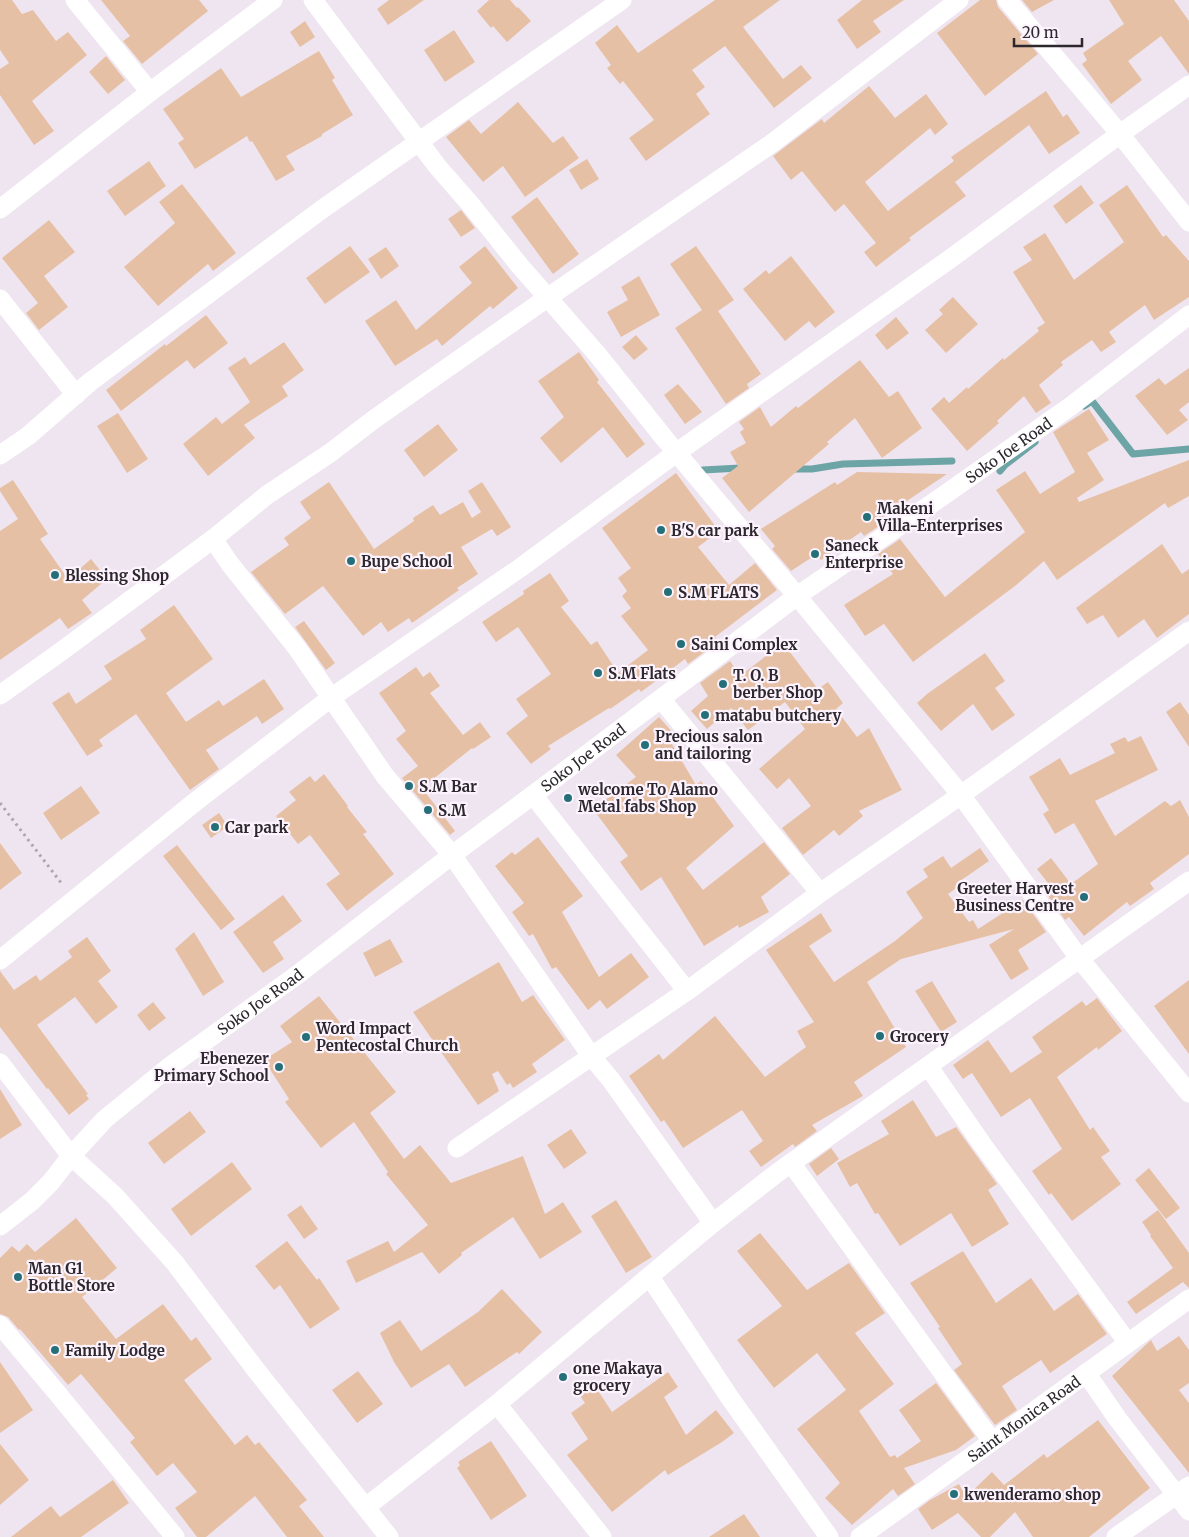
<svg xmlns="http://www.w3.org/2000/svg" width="1189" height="1537" font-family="Merriweather,serif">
<rect width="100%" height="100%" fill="#efe5f1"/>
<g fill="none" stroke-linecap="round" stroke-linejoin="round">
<path stroke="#6da4a5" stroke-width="7" d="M1084,406L1092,401L1133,454L1189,449
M792,469H812L843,464L952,461
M703,470L740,468L744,469
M1000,471L1005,465L1035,442"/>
</g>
<path fill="#e6c0a4" d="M0,0H12L22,14L33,10L56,41L68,32L87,55L32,101L54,131L34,145L0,95V69L9,63L0,50Z
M101,0H199L208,11L142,64L123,41L130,36Z
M389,0H424L388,25L377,9Z
M489,0H510L517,8L518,7L531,21L507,42L493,26L491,28L477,11Z
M715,0H780L743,27L783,79L801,65L812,78L774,108L725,46L692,70L705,87L696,94L710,114L646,161L629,138L654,120L623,81L620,84L607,68L611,65L595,43L617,25L638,53Z
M862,0H904L873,21L881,32L857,49L837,20Z
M980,0H996L998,7L1038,54L985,96L937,33Z
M1022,0H1054L1032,12Z
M1109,0H1174L1189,21V74L1161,36L1128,61L1142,80L1111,104L1082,64L1087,60L1083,53L1124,24Z
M305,21L315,37L300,47L290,32Z
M454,30L475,62L445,82L424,50Z
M319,51L335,78L332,80L353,115L322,134V136L286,156L295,170L276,181L252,141L250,142L247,136L195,169L178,143L184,139L163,109L221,68L241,97Z
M106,56L125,80L108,94L89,72Z
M869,86L895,118L926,94L948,124L935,135L930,128L865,182L888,211L954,161L951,157L1046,91L1063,117L1067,114L1080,133L1049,154L1029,125L955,182L966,196L909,238L911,240L876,267L864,252L876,243L844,204L835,212L802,171L791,180L773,156L822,119L824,123Z
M518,102L553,143L563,136L579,158L525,197L503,166L483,182L446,137L469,120L481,134Z
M587,159L599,179L581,190L569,170Z
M149,161L166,186L125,216L107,191Z
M182,184L236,253L213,271L208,264L158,306L124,267L175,223L159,202Z
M1081,185L1094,203L1066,224L1053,206Z
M1127,185L1163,237L1166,235L1189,261V297L1154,320L1145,305L1109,332L1116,342L1101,352L1092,340L1061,362L1063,365L1039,385L1051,403L1036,413L1024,396L997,421L999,423L967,451L931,409L944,397L949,403L967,387L968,389L1003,358L1004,360L1039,331L1037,328L1045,323L1013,272L1032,260L1023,247L1045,233L1074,280L1124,242L1099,205Z
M537,197L579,254L553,274L511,217Z
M461,210L475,228L461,237L448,219Z
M49,220L75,252L44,276L68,307L39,330L26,313L38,303L2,258Z
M350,246L370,272L325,304L306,278Z
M485,246L518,288L493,309L490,306L442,346L437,339L395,366L365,321L396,300L416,330L472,283L459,267Z
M696,246L734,300L718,311L761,374L747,384L749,388L726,404L675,328L702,310L670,264Z
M386,247L399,266L381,279L368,259Z
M791,256L835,312L815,328L809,321L785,341L743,289L766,270L769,274Z
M639,276L660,315L621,337L607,312L628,300L621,287Z
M953,297L978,324L946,353L925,330L943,314L939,310Z
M206,315L228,343L194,369L187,360L121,411L106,390L165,344L166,346Z
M896,317L909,333L887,350L875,335Z
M636,335L648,349L634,360L622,347Z
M284,342L304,370L282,386L288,396L244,425L255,438L208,476L183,444L216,417L222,424L250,402L228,368L245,357L250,365Z
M579,352L599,380L597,382L645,444L627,458L603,427L561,463L540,438L564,417L538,381Z
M860,360L889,397L898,391L922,428L882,458L855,418L827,442L829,444L749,512L722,478L738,466L730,452L746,443L740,432L744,429L739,422L760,407L771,427L796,406L798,408Z
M1189,368V402L1179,410L1188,420L1167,435L1135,396L1159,378L1165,385Z
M678,384L702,412L685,424L664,395Z
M1089,409L1109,440L1087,453L1104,480L1077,498L1079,502L1189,460V496L1168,508L1165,503L1057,580L1044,561L1015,586L913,662L884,624L865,636L844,605L893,574L878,554L900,539L945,597L1025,532L996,490L1025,471L1040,494L1075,472L1053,432Z
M118,413L148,459L127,473L97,426Z
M438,424L458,450L424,477L404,450Z
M857,472L947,474L883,517L887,521L864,536L861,532L821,560L817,554L791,571L772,549L775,546L761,529L835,482L837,485Z
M676,473L719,531L698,547L729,585L755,563L777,590L715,637L718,642L688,664L685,659L641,692L639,689L610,709L609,708L548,746L551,749L531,764L506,733L528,716L516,699L551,674L518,627L496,642L482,622L524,594L523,591L550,573L569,601L561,607L591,645L597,641L618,673L648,650L621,616L631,608L622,596L627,591L618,578L631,568L602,528Z
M13,480L48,534L40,539L68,579L91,559L107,579L82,600L92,613L68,629L60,618L0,660V531L18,519L0,491V488Z
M329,482L374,549L414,521L413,518L433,505L440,515L463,502L472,518L481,512L468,491L482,482L511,527L497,536L492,529L461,547L478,574L457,588L459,590L412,623L409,618L388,632L381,622L363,636L323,586L285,614L251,572L289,545L284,538L311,518L300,502Z
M1162,544L1182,574L1189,569V614L1157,638L1144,619L1118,638L1103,615L1087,624L1076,608Z
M174,605L213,659L166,693L186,722L219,700L223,706L264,679L284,709L262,724L257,716L206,750L219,769L190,790L136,714L99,740L103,746L87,756L52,703L69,692L76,704L112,679L104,666L146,639L140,630Z
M304,621L335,663L326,670L295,627Z
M783,643L818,689L828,682L843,703L836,709L857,737L869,728L902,790L859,811L863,816L839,836L834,830L803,855L782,828L811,806L789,778L777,789L759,769L805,729L785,702L748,730L731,708L707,729L691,711L708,696L700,683L730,661L740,676Z
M985,653L1005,681L995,688L1015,715L992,731L973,704L941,731L917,703L927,694Z
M416,667L423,677L430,672L440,686L430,693L463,735L480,722L491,737L473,749L472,748L422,788L455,831L450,835L402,778L418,766L396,739L406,731L379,693Z
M1180,702L1189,715V747L1166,712Z
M659,717L674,734L669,739L696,785L701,781L734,826L686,868L703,890L764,842L790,874L761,897L769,912L739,928L738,925L704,946L661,877L641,891L620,862L628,856L593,809L636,777L616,755Z
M1141,736L1158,770L1095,801L1115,836L1165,801L1171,806L1180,800L1189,817V854L1150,883L1154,889L1130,906L1127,902L1084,936L1069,917L1065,920L1042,887L1048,883L1037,869L1051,858L1071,884L1098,864L1074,823L1055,834L1043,814L1049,810L1029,777L1060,758L1070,775L1115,753L1110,744L1125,737L1128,742Z
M324,774L348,806L347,807L367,832L363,834L394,874L347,911L326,884L340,874L310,835L298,844L276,816L296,800L289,792L310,776L315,782Z
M81,786L100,813L61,840L43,813Z
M219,813L228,826L211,838L202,825Z
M538,837L583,896L562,912L599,977L631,953L649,977L607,1009L600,1000L588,1010L556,967L552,969L533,934L529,936L512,912L524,903L495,866L512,852L515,855Z
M0,843L22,873L0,890Z
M177,845L235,919L221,930L163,856Z
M980,848L989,861L960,881L962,884L948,894L969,922L973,920L978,929L1023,900L1046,932L1018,950L1029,969L1011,980L989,945L1014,929L901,959L867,982L906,1047L854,1082L863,1096L812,1125L817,1131L795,1147L793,1144L761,1167L749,1151L763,1141L742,1110L683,1148L664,1120L661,1122L629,1076L659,1054L663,1060L715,1016L765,1077L806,1047L797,1031L814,1022L766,950L821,913L832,931L809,946L834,982L895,941L923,918L906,892L928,877L923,869L943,856L951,868Z
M283,895L302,921L273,942L284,959L263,973L233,932Z
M194,932L224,982L203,996L175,949Z
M87,937L111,971L98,981L118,1007L96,1024L75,997L37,1025L88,1094L86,1095L89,1099L69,1115L48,1088L47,1089L0,1027V971L14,990L36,975L40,981L72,957L68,951Z
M390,939L403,962L375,977L363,953Z
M499,962L522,1002L533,995L565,1040L532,1064L537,1072L513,1088L510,1083L507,1085L498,1071L492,1074L499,1091L478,1105L413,1012Z
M1189,980V1054L1154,1006Z
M932,981L957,1022L941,1032L915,991Z
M319,996L396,1092L370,1113L404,1159L420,1145L451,1183L523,1156L545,1214L563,1202L582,1232L540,1259L513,1217L461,1253L462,1255L439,1274L422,1252L356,1283L346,1261L388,1241L394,1252L428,1225L386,1174L388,1172L354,1122L321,1148L285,1102L289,1099L264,1060L292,1042L280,1026Z
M1097,998L1122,1031L1098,1050L1097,1047L1057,1077L1090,1130L1093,1127L1110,1151L1101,1157L1121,1184L1072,1221L1051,1193L1049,1195L1032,1171L1062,1149L1030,1098L1001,1117L972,1073L963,1079L953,1065L988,1040L1011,1073L1042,1052L1032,1037L1082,1001L1086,1006Z
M153,1002L166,1018L149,1031L137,1015Z
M0,1089L22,1125L0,1139Z
M913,1100L936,1137L956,1127L997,1184L988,1190L1009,1224L972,1247L951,1213L900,1246L878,1213L875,1214L857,1183L850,1187L837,1163L889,1134L881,1121Z
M190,1111L206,1132L164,1164L148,1143Z
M571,1129L587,1153L564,1169L547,1145Z
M831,1148L839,1159L817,1176L809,1164Z
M232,1162L252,1189L191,1236L171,1209Z
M1149,1168L1180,1208L1166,1219L1135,1180Z
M616,1200L652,1257L626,1273L591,1216Z
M301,1205L318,1229L304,1239L287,1215Z
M1158,1210L1189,1253V1288L1183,1282L1136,1314L1127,1302L1173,1268L1150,1236L1151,1235L1142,1222Z
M76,1218L117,1268L82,1297L116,1339L163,1304L191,1341L196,1337L212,1359L184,1380L235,1445L247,1435L255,1445L259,1442L307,1500L299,1506L324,1537H287L255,1496L206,1537H197L175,1508L197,1492L173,1463L157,1476L130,1442L135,1438L81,1374L68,1385L20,1329L19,1330L8,1317L0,1314V1258L12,1246L19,1252L27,1244L35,1252Z
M760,1233L807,1290L849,1263L885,1313L855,1333L894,1384L859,1411L890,1457L895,1455L897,1458L921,1441L899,1410L936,1383L975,1436L956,1450L904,1468L915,1484L898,1496L893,1489L852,1525L825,1498L840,1483L797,1429L846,1390L817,1353L774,1388L737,1340L782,1306L737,1251Z
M287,1241L317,1280L319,1278L340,1309L310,1329L280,1285L274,1290L255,1266Z
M963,1251L996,1303L1031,1278L1054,1311L1078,1294L1107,1334L1050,1373L1041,1360L1002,1386L1017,1410L995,1425L954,1370L962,1364L938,1328L940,1327L910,1283Z
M502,1289L542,1332L519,1354L517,1352L465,1387L449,1364L411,1388L394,1362L380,1333L400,1320L421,1351L478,1312Z
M1179,1336L1189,1350V1383L1179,1390L1189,1403V1473L1112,1376L1151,1340L1157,1351Z
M0,1362L33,1410L0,1433Z
M358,1371L383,1404L357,1423L332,1390Z
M668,1372L678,1387L664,1397L686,1435L716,1410L734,1433L722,1442L668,1475L665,1470L612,1512L567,1455L588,1439L571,1413L585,1403L576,1390L591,1380L612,1412Z
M1098,1420L1150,1488L1089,1537H1033L1015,1512L990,1537H981L958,1513L932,1530L918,1509L930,1500L959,1484L966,1497L992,1472L1004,1485L1044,1454L1047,1458Z
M491,1441L527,1496L491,1520L457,1468L460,1465L458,1462Z
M0,1444L29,1480L0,1505Z
M113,1480L129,1503L81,1537H11L51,1506L60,1517Z
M744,1514L760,1537H709Z"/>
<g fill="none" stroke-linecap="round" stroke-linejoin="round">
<path stroke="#ada5af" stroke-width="3" stroke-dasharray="2.5 4" stroke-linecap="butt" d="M0,803L62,884"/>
<g stroke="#fff" stroke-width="19">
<path d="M75,0L150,92"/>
<path d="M313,0L437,166L471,205L520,266L597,354L665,439L797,596L961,795L1079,958L1189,1093"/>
<path d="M1007,0L1120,134L1189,222"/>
<path d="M0,209L150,92L273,0"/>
<path d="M0,299L76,395"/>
<path d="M0,455L28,436L90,382L321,210L622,0"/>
<path d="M213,539L267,495L330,453L373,420L547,298L771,144L959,0"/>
<path d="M0,695L59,653L213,539L230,564L297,648L385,776L452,855L592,1057L611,1080L713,1223"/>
<path d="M661,699L820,893"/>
<path d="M533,795L687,991L820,893L961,795L1189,631"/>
<path d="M0,960L195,802L332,697L520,568L676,453L950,259L1120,134L1189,85"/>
<path d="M0,1063L71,1156L115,1196L175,1263L256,1370L389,1537"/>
<path d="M928,1066L982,1144L1128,1343"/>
<path d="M457,1148L687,991"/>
<path d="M791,1163L992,1441"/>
<path id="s1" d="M0,1226L32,1201L51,1182L71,1156L105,1119L169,1067L297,975L452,855L533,795L797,596L940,498L1071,406L1189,315"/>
<path d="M650,1277L730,1398L829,1537"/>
<path d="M0,1325L58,1394L175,1537"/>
<path d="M1086,1373L1117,1418L1189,1511"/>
<path d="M497,1404L602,1537"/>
<path d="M366,1507L497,1404L713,1223L777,1173L1189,881"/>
<path id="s2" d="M860,1537L1189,1299"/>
<path d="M1116,1537L1189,1486"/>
</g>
</g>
<g fill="#256f79" stroke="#fdf3fe" stroke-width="2">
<circle cx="867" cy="517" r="5"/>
<circle cx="661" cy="530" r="5"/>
<circle cx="815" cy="554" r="5"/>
<circle cx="351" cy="561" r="5"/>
<circle cx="55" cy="575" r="5"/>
<circle cx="668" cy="592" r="5"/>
<circle cx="681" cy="644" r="5"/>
<circle cx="598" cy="673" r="5"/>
<circle cx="723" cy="684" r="5"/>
<circle cx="705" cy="715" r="5"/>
<circle cx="645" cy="745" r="5"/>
<circle cx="409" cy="786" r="5"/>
<circle cx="568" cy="798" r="5"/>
<circle cx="428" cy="810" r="5"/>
<circle cx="215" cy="827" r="5"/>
<circle cx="1084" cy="897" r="5"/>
<circle cx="880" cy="1036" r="5"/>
<circle cx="306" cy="1037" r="5"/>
<circle cx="279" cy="1067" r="5"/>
<circle cx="18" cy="1277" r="5"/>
<circle cx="55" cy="1350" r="5"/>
<circle cx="563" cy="1377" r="5"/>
<circle cx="954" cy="1494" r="5"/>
</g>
<g text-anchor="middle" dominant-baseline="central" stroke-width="4.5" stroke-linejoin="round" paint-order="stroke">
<g font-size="15" fill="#2c282d" stroke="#fdf3fe">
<text stroke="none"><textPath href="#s1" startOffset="1275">Soko Joe Road</textPath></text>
<text stroke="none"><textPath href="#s1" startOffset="750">Soko Joe Road</textPath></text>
<text stroke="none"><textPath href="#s1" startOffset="345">Soko Joe Road</textPath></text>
<text stroke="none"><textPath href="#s2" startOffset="202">Saint Monica Road</textPath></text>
</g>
<g font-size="15" font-weight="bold" fill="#2c282d" stroke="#fdf3fe" text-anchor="start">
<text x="877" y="508">Makeni<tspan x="877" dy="17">Villa-Enterprises</tspan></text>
<text x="671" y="530">B'S car park</text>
<text x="825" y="545">Saneck<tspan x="825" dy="17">Enterprise</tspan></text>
<text x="361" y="561">Bupe School</text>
<text x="65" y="575">Blessing Shop</text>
<text x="678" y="592">S.M FLATS</text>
<text x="691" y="644">Saini Complex</text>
<text x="608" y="673">S.M Flats</text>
<text x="733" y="675">T. O. B<tspan x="733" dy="17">berber Shop</tspan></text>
<text x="715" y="715">matabu butchery</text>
<text x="655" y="736">Precious salon<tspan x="655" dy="17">and tailoring</tspan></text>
<text x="419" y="786">S.M Bar</text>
<text x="578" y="789">welcome To Alamo<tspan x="578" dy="17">Metal fabs Shop</tspan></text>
<text x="438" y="810">S.M</text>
<text x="225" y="827">Car park</text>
<text x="1074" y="888" text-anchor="end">Greeter Harvest<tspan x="1074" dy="17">Business Centre</tspan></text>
<text x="316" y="1028">Word Impact<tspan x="316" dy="17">Pentecostal Church</tspan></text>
<text x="890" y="1036">Grocery</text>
<text x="269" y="1058" text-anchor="end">Ebenezer<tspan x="269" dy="17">Primary School</tspan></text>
<text x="28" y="1268">Man G1<tspan x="28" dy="17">Bottle Store</tspan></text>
<text x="65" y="1350">Family Lodge</text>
<text x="573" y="1368">one Makaya<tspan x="573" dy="17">grocery</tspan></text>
<text x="964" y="1494">kwenderamo shop</text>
</g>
</g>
<path d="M1014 38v8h68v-8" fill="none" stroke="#2c282d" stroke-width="2.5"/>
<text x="1022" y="38" font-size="15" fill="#2c282d" stroke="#fdf3fe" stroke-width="4" paint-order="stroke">20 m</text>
</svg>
